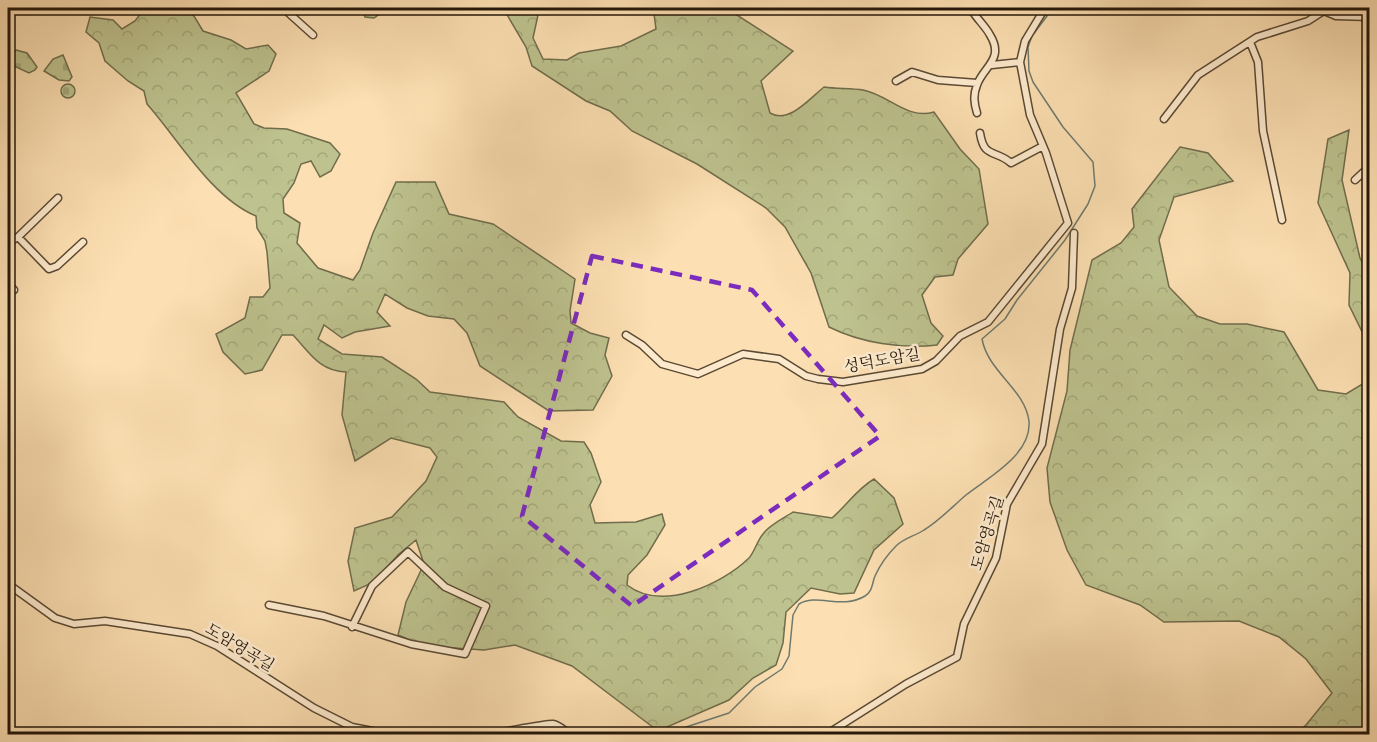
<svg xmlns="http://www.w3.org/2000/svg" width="1377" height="742" font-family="'IM FELL Great Primer','Noto Serif KR',serif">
<defs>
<pattern id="forest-crowns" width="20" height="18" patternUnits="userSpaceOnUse" patternTransform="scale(1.5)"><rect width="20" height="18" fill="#bdc28e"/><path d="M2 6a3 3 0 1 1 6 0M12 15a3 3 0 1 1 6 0" fill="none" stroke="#a2a679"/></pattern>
<pattern id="cemetery-stones" width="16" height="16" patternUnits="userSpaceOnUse" patternTransform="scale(1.5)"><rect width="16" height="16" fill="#bdc28e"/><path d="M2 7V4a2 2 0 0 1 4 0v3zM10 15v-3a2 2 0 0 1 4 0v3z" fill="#a2a679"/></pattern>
</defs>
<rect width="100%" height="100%" fill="#fcdfb2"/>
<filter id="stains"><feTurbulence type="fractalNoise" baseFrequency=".00333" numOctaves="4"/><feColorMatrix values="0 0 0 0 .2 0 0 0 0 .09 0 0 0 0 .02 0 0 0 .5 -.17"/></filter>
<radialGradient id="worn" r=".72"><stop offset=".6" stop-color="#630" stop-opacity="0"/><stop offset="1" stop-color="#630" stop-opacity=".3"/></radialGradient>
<path fill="url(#forest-crowns)" stroke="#706c4c" stroke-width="1.5" d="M145,8H180L194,16L203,31L231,40L246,49L268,45L276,54L269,71L236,93L254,124L264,128L287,129L330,143L340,154L331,171L320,177L311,161L301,164L294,183L283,199L284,213L300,223L297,243L318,268L353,280L360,270L373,233L396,182H435L449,214L493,224L575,279L570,311L571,323L590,333L609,338L605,355L612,376L593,410L549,411L480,366L467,333L454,319L428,316L407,308L385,294L377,312L390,326L355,332L342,338L324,325L318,339L342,354L382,357L416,379L430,392L504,402L518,417L561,441L584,442L591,453L601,482L590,505L595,523L636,522L662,514L665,525L647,555L628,575L627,585C662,612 721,585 749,558C755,551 757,541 763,534C769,525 784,518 793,512L832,518C847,505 857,489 874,479L894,498L903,524L874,550L854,593L840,594L811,588L786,612L783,643L776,665L753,678L729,700L658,731L572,666L515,645L484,650L424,646L398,635L406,602L424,564L416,540L399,554L372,583L354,591L348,561L355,528L392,517L426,481L437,457L430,448L391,438L355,461L342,415L346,372C319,371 310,353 293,335H282L262,370L245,374L223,352L216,334L245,318L250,297H263L270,288L267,252L265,241L257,228L256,216C212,198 178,139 147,104L144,91L128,81L105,61L99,43L86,32L90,17L113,20L122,29L135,21Z
M503,8H517L538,15L533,38L543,59L567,60L579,53L621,46L656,29L654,14L663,8H726L793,51L761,81L770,113C789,124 809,99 824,87C837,89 850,88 863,90C889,95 907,120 934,112L960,149L979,169L988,224L958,259L953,275L935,277L922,295L931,323L943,336L937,345C902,349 861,343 829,327L811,273L785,227L766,208L697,164L632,131L610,111L586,101L532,66L526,47Z
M1349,130L1342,180L1360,258L1368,273L1369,269V346L1349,305L1350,273L1318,203L1328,139Z
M1180,147L1208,153L1233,181L1174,197L1159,240L1169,287L1197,316L1220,324H1247L1284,332L1318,390L1346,394L1369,380V734H1295L1306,725L1332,693L1306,659L1279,637L1239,621L1164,622L1140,605L1086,585L1067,550L1050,502L1047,468L1067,391L1070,350L1092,260L1121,243L1134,227L1132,209Z"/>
<path fill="url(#cemetery-stones)" stroke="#706c4c" stroke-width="1.5" d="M362,8H382L381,13L374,18L365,17Z
M16,50L27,53L37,67L35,70L29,73L16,67L10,56Z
M63,55L72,77L69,81L59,80L44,71L53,59Z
M61 91a7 7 0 1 1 14 0a7 7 0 1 1-14 0Z"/>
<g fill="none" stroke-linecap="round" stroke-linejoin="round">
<path stroke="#6e7a6f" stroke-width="1.5" d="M672,734L683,728L729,713L755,687L782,669L789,656L793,615L799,604C817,593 842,610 865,596C873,591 872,583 875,576C880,565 888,554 896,546C904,538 915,536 924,530C939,521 952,507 966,495C987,478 1032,455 1029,421C1025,389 988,372 982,339L1005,319L1017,300L1065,240L1088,204L1095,186L1093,162L1063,127L1033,82L1029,71L1028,47L1032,36L1053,8"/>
<defs>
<path id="minor" d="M283,8L313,35
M1317,8L1336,16L1370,17
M973,12C978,20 986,27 990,35C1005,59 983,67 977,85C973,95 974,103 977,113
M1250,42L1258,62L1263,131L1282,220
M992,65L1020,62
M896,81L912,72L938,80L977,83
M1164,119L1198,75L1257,37L1308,21L1322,12
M980,133C984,159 995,149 1011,163L1043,146
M1355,180L1370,166
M18,237L49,269L57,266L83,242
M8,243L18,237L58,198
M8,283L14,290
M626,335L642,345L662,364L698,374L743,354L779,359L806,376L818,379L843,382L922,369L936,361L960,336L988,322L1068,223L1046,153L1030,115L1020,62L1025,41L1045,8
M8,584L55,618L74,624L105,621L190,634L217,646L314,708L352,727L388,734
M269,605L324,616L411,644L465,654L486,606L445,587L408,552L372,586L352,627
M489,734C500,733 547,723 553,724C559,725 565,731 570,734
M827,734L906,684L957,657L964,624L996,558L1007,504L1042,444L1060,329L1072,288L1074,233"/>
</defs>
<use href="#minor" stroke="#5a4934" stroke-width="9"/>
<use href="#minor" stroke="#fdeacd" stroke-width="6"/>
</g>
<path fill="none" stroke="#7b2cbf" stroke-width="4.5" stroke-dasharray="12 8" stroke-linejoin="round" d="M592,256L752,290L880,436L632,606L522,516Z"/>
<g text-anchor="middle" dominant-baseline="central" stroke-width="5" stroke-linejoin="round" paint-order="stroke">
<g font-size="16" fill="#24170a" stroke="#fdeacd">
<text transform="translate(882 360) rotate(-10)">성덕도암길</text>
<text transform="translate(987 533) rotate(-73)">도암영곡길</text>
<text transform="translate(240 647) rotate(31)">도암영곡길</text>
</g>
</g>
<rect width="1377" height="742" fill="none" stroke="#fcdfb2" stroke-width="30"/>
<rect x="9" y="9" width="1359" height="724" fill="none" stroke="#24170a" stroke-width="3"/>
<rect x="15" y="15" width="1347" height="712" fill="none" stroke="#24170a" stroke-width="1.5"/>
<rect width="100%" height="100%" filter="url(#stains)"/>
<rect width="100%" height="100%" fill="url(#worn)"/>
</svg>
